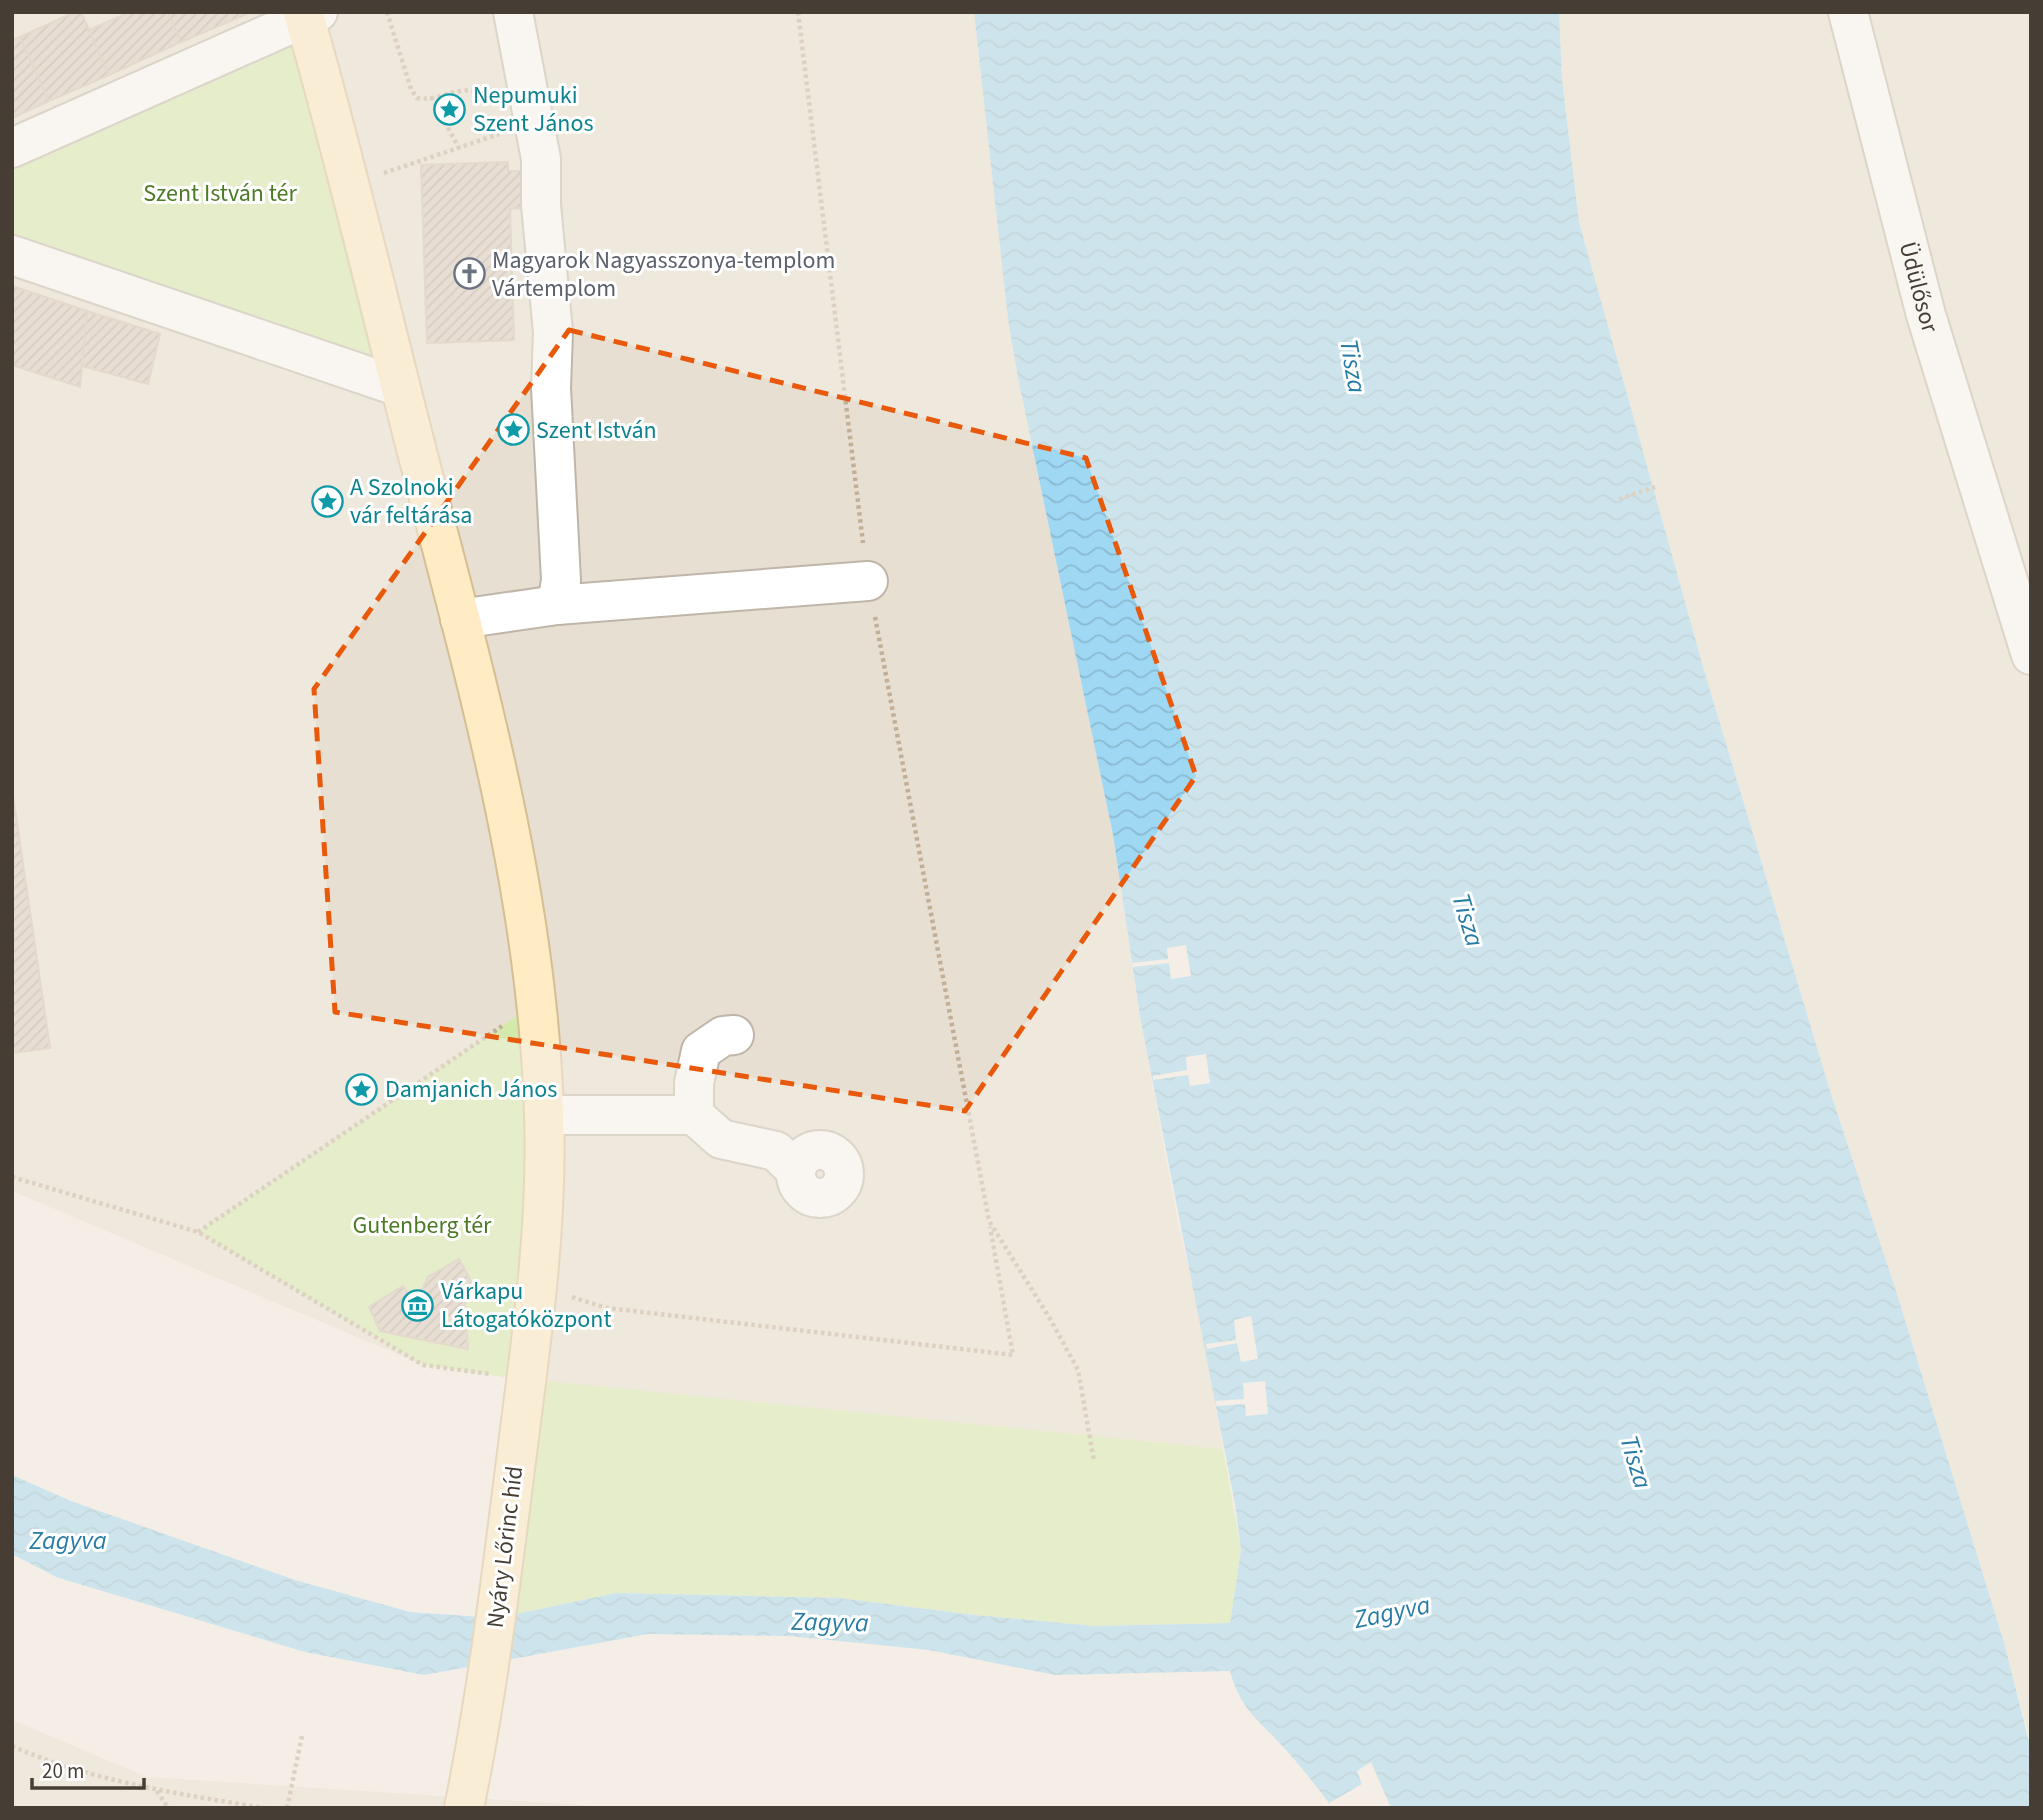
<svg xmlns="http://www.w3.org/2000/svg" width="2043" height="1820" font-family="'Source Sans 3',sans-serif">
<defs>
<pattern id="water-waves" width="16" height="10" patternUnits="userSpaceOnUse" patternTransform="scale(1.75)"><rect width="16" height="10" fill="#9fd8f3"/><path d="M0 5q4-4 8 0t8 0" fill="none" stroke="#8abad1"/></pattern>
<pattern id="building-hatch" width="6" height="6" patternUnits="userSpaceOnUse" patternTransform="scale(1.75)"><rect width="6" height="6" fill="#d9cbbd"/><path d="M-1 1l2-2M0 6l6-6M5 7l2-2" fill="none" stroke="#b2a69a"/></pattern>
</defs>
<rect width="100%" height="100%" fill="#f4eee6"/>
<path fill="#e8dfd3" d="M12,12H974L1008,319L1018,378L1113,835L1141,1022L1177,1218L1206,1344L1223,1449L526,1380L423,1365L12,1191Z
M1559,12H2031V1743L2005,1646L1897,1294L1830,1091L1704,670L1579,222L1562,79Z
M12,1720L147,1777L627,1808H12Z"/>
<path fill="#d4eaac" d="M305,18L400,387L12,255V148Z
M537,1002L526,1379L1223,1449L1241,1550L1230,1623L1095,1626L975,1615L839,1598L616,1593L497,1618L526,1380L423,1365L198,1232Z"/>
<path fill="url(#water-waves)" d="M974,12H1559L1562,79L1579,222L1704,670L1830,1091L1897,1294L2005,1646L2031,1749V1808H1333C1317,1788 1302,1767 1285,1749C1259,1720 1241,1711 1230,1671L1055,1675L929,1650L789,1636L648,1634L424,1675L305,1652L56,1577L12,1554V1475L71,1501L295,1580L410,1612L497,1618L616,1593L839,1598L975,1615L1095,1626L1230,1623L1241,1550L1235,1504L1141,1022L1113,835L1018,378L1008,319Z"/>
<path fill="#f4eee6" d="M1186,945L1191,976L1171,979L1169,963L1133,967L1132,963L1168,959L1167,948Z
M1206,1054L1210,1083L1190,1086L1188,1075L1153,1080V1076L1187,1070L1186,1057Z
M1251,1316L1258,1359L1241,1362L1237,1343L1207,1349L1206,1344L1236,1340L1234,1320Z
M1265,1381L1268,1414L1246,1416L1245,1404L1216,1406V1401L1244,1399L1243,1383Z
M1371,1762L1391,1808H1333L1329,1803L1362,1784L1357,1771Z"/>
<path fill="url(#building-hatch)" stroke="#d1c0ad" stroke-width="2" d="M75,12H81L109,75L49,101L20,37Z
M130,12H168L181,42L109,75L89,30Z
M168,12H249V13L181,42Z
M20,37L49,101L12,118V40Z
M508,162V171H526L527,208L510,209L514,340L427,343L421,165Z
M12,286L87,311L80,387L12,365Z
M87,311L160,334L148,384L82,366Z
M12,789L50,1048L12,1053Z
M459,1259L471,1281L464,1291L468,1349L380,1331L369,1307L403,1286L416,1304L428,1277Z"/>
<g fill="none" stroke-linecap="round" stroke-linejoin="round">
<defs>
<g id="minor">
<path d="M513,12L541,159V205L553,332L551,388L561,580L557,605"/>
<path id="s1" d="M1848,12L1926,315L2031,655"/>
<path d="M12,148L318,12"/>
<path d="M12,255L400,387"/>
<path d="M460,619L557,605L868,581"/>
<path d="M545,1115H694L721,1139L776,1151L796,1171"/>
<path d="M694,1115V1083L701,1051L723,1036L734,1035"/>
<circle cx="820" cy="1174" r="24"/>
</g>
<path id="secondary" d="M303,12C347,165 383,321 423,475C477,684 538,897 544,1115C548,1228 531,1341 517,1453C502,1572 488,1691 464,1808"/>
</defs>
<use href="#minor" stroke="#bfb5a8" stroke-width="42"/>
<use href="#secondary" stroke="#d6be93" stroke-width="42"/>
<path stroke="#c2af98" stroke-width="4.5" stroke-dasharray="3.5 3.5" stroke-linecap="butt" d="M387,12L411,89L417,98C443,103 460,79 490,98
M798,12L863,543
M431,97L459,148
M384,173L499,134
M1619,499L1655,487
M875,617L989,1221L1049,1317L1078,1370L1094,1461
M12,1177L198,1232L423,1365L490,1374
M198,1232L502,1026
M572,1297L607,1308L1013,1355L990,1227
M12,1746C91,1781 179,1794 264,1808
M157,1791L168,1808
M287,1808L302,1736"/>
<use href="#minor" stroke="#fff" stroke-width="38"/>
<use href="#secondary" stroke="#ffebc4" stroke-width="38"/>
</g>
<path d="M0 0H2043V1820H0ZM569,330L1086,458L1196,776L965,1111L335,1012L314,689Z" fill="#f4eee6" fill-opacity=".55" fill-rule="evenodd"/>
<path fill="none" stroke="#e8590c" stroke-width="5" stroke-dasharray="14 9" stroke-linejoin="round" d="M569,330L1086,458L1196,776L965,1111L335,1012L314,689Z"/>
<defs>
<symbol id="sight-ring" viewBox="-11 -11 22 22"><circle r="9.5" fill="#fff" stroke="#0f9aa8" stroke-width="1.5"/><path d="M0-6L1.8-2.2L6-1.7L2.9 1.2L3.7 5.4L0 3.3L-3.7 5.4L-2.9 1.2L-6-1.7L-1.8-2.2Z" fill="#0f9aa8"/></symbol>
<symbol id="church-ring" viewBox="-11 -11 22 22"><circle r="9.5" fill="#fff" stroke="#6b7280" stroke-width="1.5"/><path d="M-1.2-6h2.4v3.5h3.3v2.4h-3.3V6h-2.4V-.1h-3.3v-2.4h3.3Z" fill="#6b7280"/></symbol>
<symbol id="museum-ring" viewBox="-11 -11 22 22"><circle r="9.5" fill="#fff" stroke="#0f9aa8" stroke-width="1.5"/><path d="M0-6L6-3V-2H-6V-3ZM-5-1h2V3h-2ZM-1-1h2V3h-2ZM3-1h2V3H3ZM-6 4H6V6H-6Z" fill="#0f9aa8"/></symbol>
</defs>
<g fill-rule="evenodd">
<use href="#sight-ring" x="432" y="92" width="35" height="35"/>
<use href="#church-ring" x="452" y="256" width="35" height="35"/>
<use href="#sight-ring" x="496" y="412" width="35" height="35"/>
<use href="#sight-ring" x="310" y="484" width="35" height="35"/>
<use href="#sight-ring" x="344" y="1072" width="35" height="35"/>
<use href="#museum-ring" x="400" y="1288" width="35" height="35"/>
</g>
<g text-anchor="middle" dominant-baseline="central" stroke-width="6" stroke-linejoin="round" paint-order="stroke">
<g font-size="24" fill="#0d838f" stroke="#fff" text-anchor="start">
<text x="473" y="95">Nepumuki<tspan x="473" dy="28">Szent János</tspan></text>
<text x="536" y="430">Szent István</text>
<text x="350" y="487">A Szolnoki<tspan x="350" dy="28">vár feltárása</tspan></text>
<text x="385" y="1089">Damjanich János</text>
<text x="441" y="1291">Várkapu<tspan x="441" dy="28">Látogatóközpont</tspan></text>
</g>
<g font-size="24" fill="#4d7b25" stroke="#fff">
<text x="220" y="193">Szent István tér</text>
<text x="422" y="1225">Gutenberg tér</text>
</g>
<g font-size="24" fill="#5b616d" stroke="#fff" text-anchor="start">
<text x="492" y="260">Magyarok Nagyasszonya-templom<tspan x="492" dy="28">Vártemplom</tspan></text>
</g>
<g font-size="24" fill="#463e35" stroke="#fff">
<text stroke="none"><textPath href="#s1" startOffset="284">Üdülősor</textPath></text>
<text transform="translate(505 1547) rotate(-83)">Nyáry Lőrinc híd</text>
</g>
<g font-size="26" font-style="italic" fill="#277ca6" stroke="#fff">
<text transform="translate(1353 366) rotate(80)">Tisza</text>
<text transform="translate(1468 920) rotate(73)">Tisza</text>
<text transform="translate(1636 1462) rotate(73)">Tisza</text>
<text x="68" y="1540">Zagyva</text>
<text transform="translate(1392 1612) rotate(-12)">Zagyva</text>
<text transform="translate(830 1622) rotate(1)">Zagyva</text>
</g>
</g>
<rect width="2043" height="1820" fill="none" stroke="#463e35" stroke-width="28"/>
<path d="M32 1778v10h112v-10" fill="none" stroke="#463e35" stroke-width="3.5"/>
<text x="42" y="1778" font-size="21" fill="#463e35" stroke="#ffffff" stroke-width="5" paint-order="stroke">20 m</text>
</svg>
